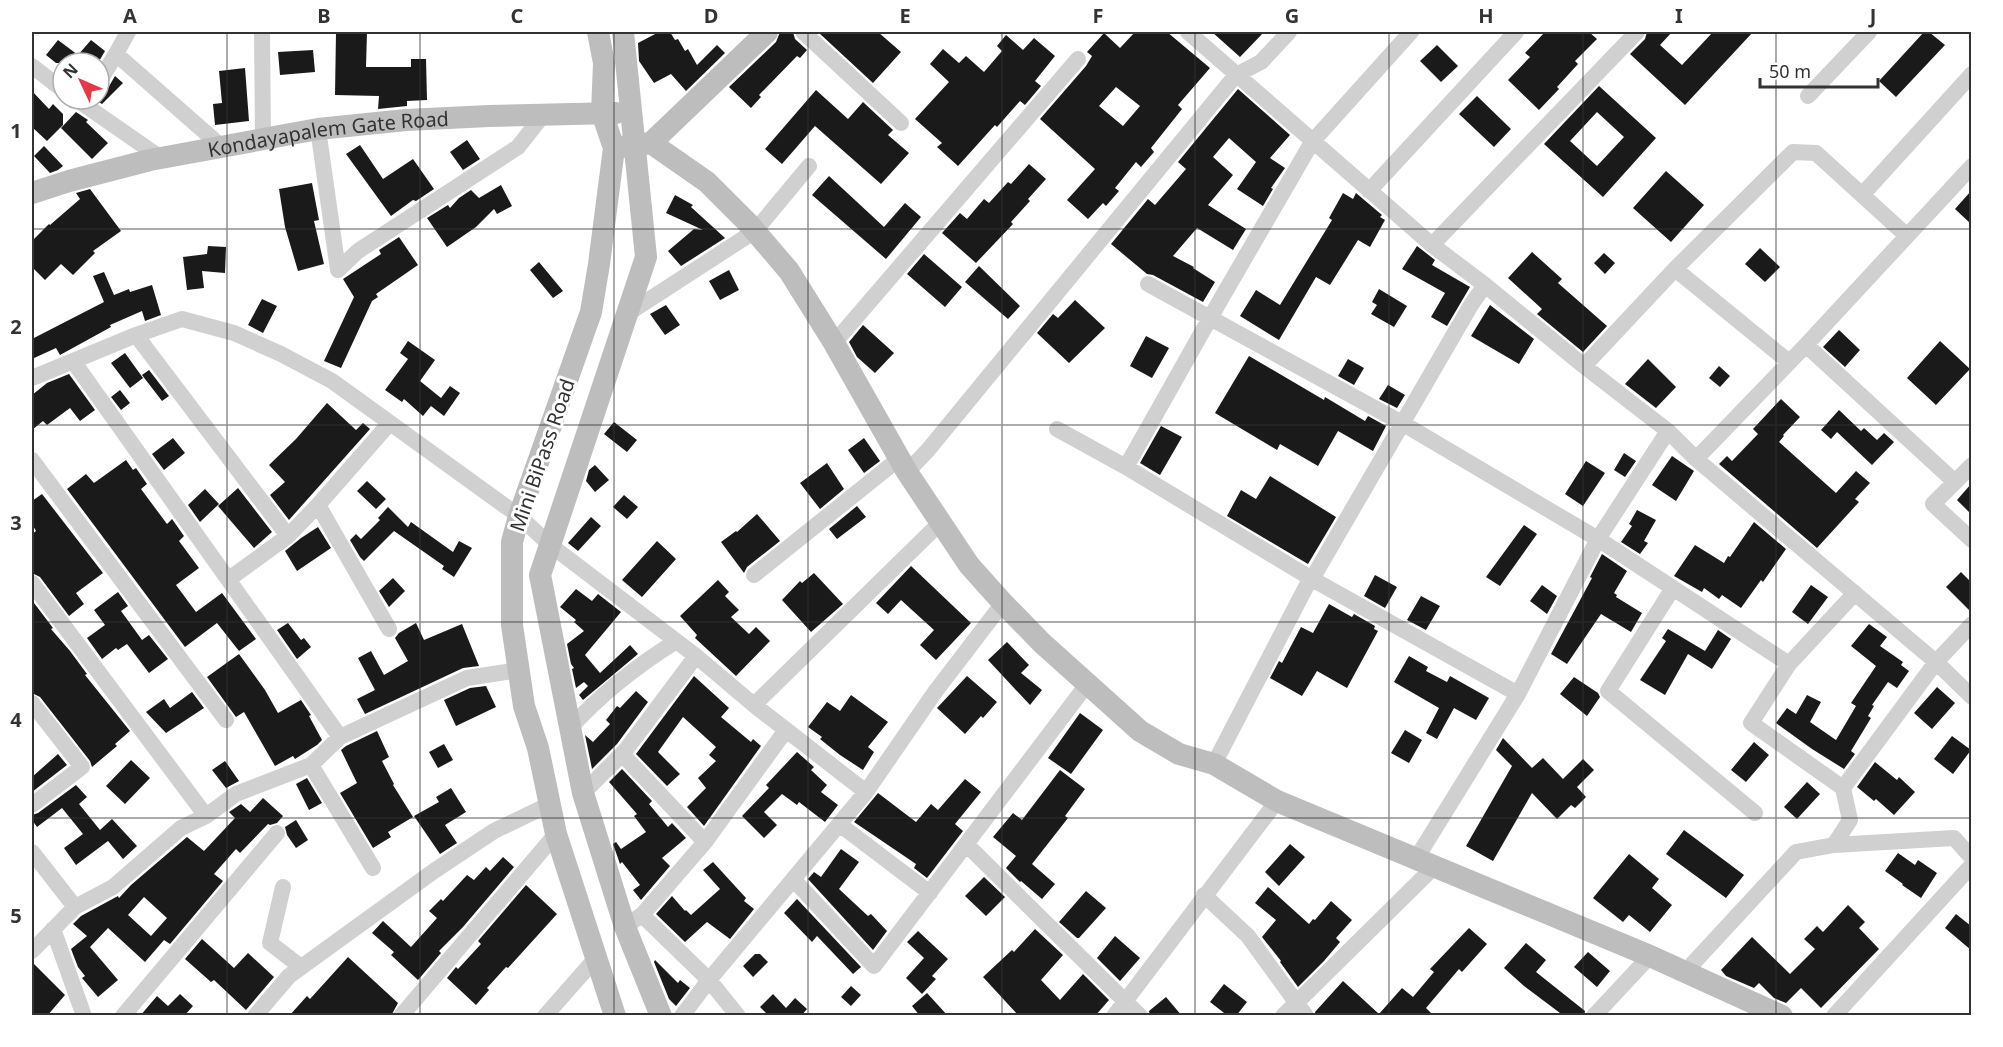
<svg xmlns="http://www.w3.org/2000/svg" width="2003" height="1047" font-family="'Noto Sans',sans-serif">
<rect width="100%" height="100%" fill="#fff"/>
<path fill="#1a1a1a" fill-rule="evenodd" d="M336,32H367L366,67H411V59H426L427,100L407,101V106L378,109L379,96L335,95Z
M659,32H670L675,40L678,39L685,51L688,49L697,65L717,45L725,53L686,91L671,74L654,83L639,61L638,43Z
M780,32H793L795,39L807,50L800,58L797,56L759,95L761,97L751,108L729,87L776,42Z
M818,32H878L901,52L873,83Z
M1135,32H1167L1210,68L1178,105L1182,109L1151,148L1154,152L1141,167L1136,162L1115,188L1119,191L1106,206L1103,203L1088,219L1067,200L1095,169L1040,119L1086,66L1092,56L1087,52L1104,33L1120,48ZM1116,87L1140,106L1123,126L1099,106Z
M1212,32H1264L1240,57Z
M1545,32H1589L1597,39L1575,61L1578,64L1557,87L1559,89L1539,110L1508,80L1530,57L1525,53Z
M1647,32H1672L1660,45L1682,65L1713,32H1753L1685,105L1630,54L1645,39Z
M1924,32H1929L1945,45L1896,97L1879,81Z
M1006,35L1023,50L1034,38L1055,56L1035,81L1041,86L1025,105L1020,101L997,127L995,125L958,166L937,147L942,143L915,119L949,82L930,64L943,49L959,63L966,56L984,72L1002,51L997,46Z
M58,40L78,55L91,40L105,51L98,63H56L46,55Z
M1437,45L1458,66L1441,82L1420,61Z
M313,50L315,72L280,75L278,52Z
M245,68L249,121L215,125L213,104L222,103L219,71Z
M115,76L123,83L102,104L94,99H99V92L108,88Z
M1599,86L1656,138L1603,197L1544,144ZM1597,112L1624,137L1597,166L1570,141Z
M1238,89L1290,135L1270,158L1285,168L1271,188L1273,189L1263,206L1237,189L1256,162L1229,138L1213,157L1233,175L1208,205L1246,229L1233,250L1197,228L1173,256L1194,267L1193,268L1215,282L1203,302L1153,275L1147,274L1111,244L1148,199L1155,205L1186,169L1178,162Z
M816,90L848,119L863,102L893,130L888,135L909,153L881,184L815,126L782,164L765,149Z
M32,91L49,109L53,104L63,114V125L47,141L32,127Z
M1477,96L1511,129L1494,147L1459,114Z
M76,112L88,120L86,122L108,143L92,159L61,128Z
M467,140L480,159L463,170L450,152Z
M360,145L383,179L413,159L434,189L416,201L413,200L391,216L346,154Z
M44,146L63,166L58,170L50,173L34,156Z
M1029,164L1046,179L1028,199L1030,201L1011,222L1013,224L976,263L942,233L960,213L967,219L984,199L989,203L1008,182L1011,184Z
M1666,171L1704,205L1671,242L1633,208Z
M829,176L884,227L905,203L921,217L886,259L812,195Z
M312,183L319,220L314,221L324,264L298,271L285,227L279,189Z
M501,185L512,206L497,214L494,209L476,227L447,247L427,218L448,205L450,208L459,198L471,190L479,198Z
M90,189L121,231L93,251L95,253L73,275L61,264L45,280L32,267V241L49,224L50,225L80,199L76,193Z
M1971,191V224L1955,209Z
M1343,193L1353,199L1356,193L1382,215L1380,217L1385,220L1370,247L1358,240L1330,285L1316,277L1279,340L1240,316L1256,290L1280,305L1332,220L1329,218Z
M675,195L693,205L691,207L725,238L681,266L668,251L694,229L703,230L666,213Z
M399,237L418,265L376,294L378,297L372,301L341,368L324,361L354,297L343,279L381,254L379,250Z
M208,246L226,247L225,273L202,271L204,288L187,290L183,257L207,254Z
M1417,246L1435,260L1432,265L1470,287L1447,326L1431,317L1445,293L1402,269Z
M1760,248L1780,267L1765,282L1745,264Z
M1532,252L1562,279L1558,283L1607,326L1583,352L1537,314L1542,309L1508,278Z
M1604,253L1615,263L1605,274L1594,263Z
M924,254L962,287L945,307L907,274Z
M539,262L563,291L553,298L530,270Z
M979,266L1020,306L1008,319L965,282Z
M729,270L739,290L720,300L709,281Z
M104,272L114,295L129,289L130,292L152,285L161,315L145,321L142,311L110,325L111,327L60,355L56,348L32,359V339L104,302L93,276Z
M1379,289L1407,306L1394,327L1371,314L1377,305L1372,302Z
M262,299L277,306L263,333L248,325Z
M1075,300L1105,328L1069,363L1037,333L1053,314L1058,318Z
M666,305L680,325L665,335L650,314Z
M1490,305L1534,339L1519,364L1471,336Z
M863,325L894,353L875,373L857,357L849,342Z
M1839,330L1860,350L1845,367L1823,347Z
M1146,336L1169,348L1152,378L1130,366Z
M408,341L435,360L420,381L441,398L450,386L460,393L444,416L431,406L423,416L404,399L402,402L385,390L408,359L400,353Z
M1940,341L1970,369L1936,405L1907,378Z
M125,353L143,378L130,388L111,363Z
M1249,356L1324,400L1325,397L1365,421L1368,416L1386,426L1373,451L1338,431L1318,466L1280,444L1277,450L1215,413Z
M1348,359L1364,368L1354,385L1338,376Z
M1648,359L1676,387L1656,408L1625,384Z
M1719,366L1730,376L1720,387L1709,378Z
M149,370L169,396L162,401L142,375Z
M69,374L95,410L80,421L70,408L47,425L43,421L32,430V395L47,383Z
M1388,385L1405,395L1397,408L1379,399Z
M120,390L130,403L121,410L111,397Z
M1781,399L1800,417L1783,435L1784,436L1779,442L1836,493L1856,471L1870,483L1855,499L1859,502L1817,548L1719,464L1727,456L1732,461L1758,434L1753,429Z
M327,403L356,430L363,423L370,429L289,520L270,495L285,482L269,465L296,439Z
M1839,410L1861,431L1864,428L1877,440L1884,433L1894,442L1872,465L1837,432L1831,439L1821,430Z
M614,422L637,440L627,452L604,434Z
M1161,426L1182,437L1160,475L1140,463Z
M173,438L185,453L164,470L152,454Z
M864,438L880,461L864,473L848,450Z
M1624,453L1636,461L1625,477L1614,470Z
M1672,456L1694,471L1676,501L1652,485Z
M126,460L133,470L136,468L147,484L141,489L167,524L172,519L184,536L179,541L199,568L176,585L196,612L222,593L256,639L239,651L217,623L185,647L67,489L86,474L94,483Z
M1586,461L1605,473L1583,506L1565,494Z
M827,463L844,489L820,509L800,483Z
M595,465L609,480L595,492L586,481L589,470Z
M1270,476L1336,517L1308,564L1227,516L1241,490L1256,499Z
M367,481L386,499L376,509L357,491Z
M1971,484V514L1957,500Z
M238,488L272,532L254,548L218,506Z
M205,489L219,504L200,522L188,505Z
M42,494L103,573L76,593L84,604L69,616L40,577L32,573V534L36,531L32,524V501Z
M624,495L638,507L627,519L613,507Z
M857,506L866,517L837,539L829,529Z
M388,507L408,527L411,522L453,552L459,541L472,548L454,577L442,569L444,566L394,531L364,561L360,557L350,540L356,534L361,539L380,520L378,518Z
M1637,510L1656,520L1644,541L1648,543L1640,554L1621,542L1632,526L1629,524Z
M757,514L780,541L747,567L744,573L721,542L736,531L737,532Z
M591,517L601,526L578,551L568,543Z
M1754,522L1786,549L1763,582L1761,580L1741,608L1722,595L1719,599L1704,588L1702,592L1674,576L1695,545L1724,563L1728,556L1730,557Z
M1524,525L1537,534L1500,586L1486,577Z
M318,527L331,548L297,571L285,551L301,538Z
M657,541L676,559L642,597L622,580Z
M1602,554L1627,571L1614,593L1617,595L1616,597L1642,613L1631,632L1601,614L1567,664L1551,654L1592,578L1590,577Z
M911,566L971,623L936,660L920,645L934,630L901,600L888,614L876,603Z
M1961,572L1971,582V612L1946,587Z
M814,573L843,604L811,632L782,600L800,581L802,583Z
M1375,575L1397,587L1385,608L1364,596Z
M393,578L405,591L389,607L379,591Z
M718,580L729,592L725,596L739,610L731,617L749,634L756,627L770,641L736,676L695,638L697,635L680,616Z
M1542,585L1557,596L1547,614L1530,601Z
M1811,585L1828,597L1808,624L1792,612Z
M576,589L592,601L598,594L621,612L585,655L600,673L630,645L638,654L583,700L579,695L588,686L584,682L576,688L572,669L574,668L571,664L567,644L584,631L574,622L576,620L560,607Z
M118,592L128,606L121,611L142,640L149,635L168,659L149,673L127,644L118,650L116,648L102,659L87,638L105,625L94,610Z
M1421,596L1440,606L1426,630L1407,620Z
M34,603L53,628L51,629L70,651L87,674L85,675L130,731L115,744L117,746L92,767L90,761L40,697L32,693V604Z
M1329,604L1352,617L1354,614L1375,626L1374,629L1378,631L1347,688L1317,671L1302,696L1270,678L1279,661L1282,663L1301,627L1313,633Z
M288,623L301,640L304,638L311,647L297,659L277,630Z
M416,623L424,640L462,624L479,666L463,668L365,714L357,699L375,690L358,658L371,651L384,675L408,661L395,638L399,633Z
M1869,624L1887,637L1880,646L1903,662L1901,665L1909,671L1897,688L1888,682L1872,705L1874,706L1868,716L1871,718L1851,751L1855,754L1844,769L1812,749L1776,723L1787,708L1796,714L1807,695L1821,702L1810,722L1836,740L1856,706L1851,703L1876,666L1851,646Z
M1668,629L1705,651L1718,630L1731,639L1712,669L1688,654L1665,695L1640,680L1666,641L1662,638Z
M1007,642L1029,665L1021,673L1042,690L1030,705L988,660Z
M239,654L265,690L278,713L301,700L311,715L309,716L322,740L317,745L295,759L293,756L275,766L244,712L236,717L207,677Z
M1409,656L1428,667L1426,671L1447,682L1450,676L1489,698L1476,720L1454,708L1437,739L1426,733L1439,708L1394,682Z
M694,676L729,708L721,717L751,742L753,739L761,746L704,826L687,807L706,788L698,778L716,761L709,755L716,747L683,717L658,752L680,774L667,786L636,754Z
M967,676L997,702L983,718L981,716L965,734L937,708Z
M1574,677L1598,693L1600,697L1587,716L1560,694Z
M486,686L496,707L456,726L444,700L470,688Z
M1937,687L1955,703L1932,729L1914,713Z
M636,691L648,702L617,744L592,769L585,735L593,742L610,724L606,720L617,706L620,708Z
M192,692L204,708L166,733L146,712L164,699L170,708Z
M851,695L888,722L868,747L874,752L863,770L840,755L820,739L822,737L808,727L827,702L840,711Z
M1080,713L1103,730L1071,774L1048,758Z
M1405,730L1422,740L1409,763L1391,753Z
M377,731L389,757L382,761L394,784L393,785L413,817L388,832L391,837L373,848L340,793L357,783L341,750L346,746Z
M1952,736L1971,750L1953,774L1934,759Z
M1503,738L1532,768L1543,758L1563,779L1583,759L1594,770L1577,787L1586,797L1575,808L1571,805L1557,819L1532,793L1493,861L1466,846L1512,766L1496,750Z
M1754,742L1769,755L1746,782L1731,770Z
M444,744L453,760L438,768L429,752Z
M797,752L814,767L811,770L827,785L821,792L838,805L825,822L799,802L797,805L782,794L764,812L777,825L764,838L742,816L769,788L766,785Z
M58,754L67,765L32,792V777Z
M131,760L150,778L125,804L106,786Z
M225,761L239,781L226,788L212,770Z
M1875,762L1897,780L1899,777L1915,792L1894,815L1876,799L1874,801L1857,787Z
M622,769L652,801L649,804L668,827L672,823L686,838L662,858L670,866L641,900L633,890L640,885L622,862L620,864L613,844L616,842L621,849L646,832L634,816L637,814L609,782Z
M1060,770L1085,789L1065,816L1068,818L1032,864L1055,884L1042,899L1021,881L1020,882L1006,868L1016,856L993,837L1013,813L1022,820Z
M307,778L322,803L309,810L296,784Z
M965,779L981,792L955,824L963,831L927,878L914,868L916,864L854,822L878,793L916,822L931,804L938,810Z
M1807,782L1820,794L1797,819L1784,807Z
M76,785L87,797L79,804L100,830L112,819L137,846L123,859L108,841L76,865L64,848L83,834L62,808L37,827L32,820V815L38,813Z
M451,788L466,812L445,825L457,843L440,854L414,816L439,802L436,797Z
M263,798L283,816L277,823L270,825L268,824L240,853L236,849L214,874L223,881L170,944L164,940L145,962L108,928L90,947L118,980L98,997L82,978L85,976L78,967L71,949L87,936L73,924L81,916L118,896L119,898L131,885L187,837L204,851L235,818L229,812L241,804L250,812ZM144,897L167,918L151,936L128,915Z
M296,820L308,840L296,848L287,835L285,827Z
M1684,830L1744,875L1726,898L1666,854Z
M1290,844L1305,857L1279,886L1265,872Z
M841,849L859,862L839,889L868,916L871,914L887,931L873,950L808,879L814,872L821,877Z
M1898,853L1915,865L1918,860L1937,873L1921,898L1902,885L1903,884L1885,871Z
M1629,854L1659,879L1652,888L1672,905L1650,932L1629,915L1623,922L1593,898Z
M503,857L514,867L463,927L439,951L441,953L418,980L391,955L394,952L372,933L383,921L411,947L437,918L429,911L441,899L443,901L467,875L474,880L486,867L490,871Z
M713,862L746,898L744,901L754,909L730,939L707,922L685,942L656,914L672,896L685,911L686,910L691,915L720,889L703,870Z
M984,877L1005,897L986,916L965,896Z
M526,885L557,914L508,968L506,967L487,988L489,990L476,1005L447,978L456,967L458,969L481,944L478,941Z
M1268,887L1309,924L1313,919L1315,920L1331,901L1352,920L1336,938L1340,942L1324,961L1298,987L1280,962L1281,961L1262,937L1276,920L1255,903Z
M1086,891L1106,908L1079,938H1077L1059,922Z
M797,899L861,967L853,974L817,936L812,942L784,913Z
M1848,905L1865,922L1859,928L1879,949L1821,1008L1801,988L1786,1003L1774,998L1759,983L1754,988L1726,976L1721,970L1752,937L1790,974L1815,949L1804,939L1817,926L1823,932Z
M1956,914L1971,926V950L1945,928Z
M1469,928L1487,944L1462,972L1459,969L1426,1008L1434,1016H1316L1315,1012L1343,981L1379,1014L1402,988L1413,997L1434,972L1430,969Z
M1035,929L1063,955L1041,980L1060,1000L1083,974L1109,1000L1095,1016H1019L983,977L1012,950L1014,952Z
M918,931L948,959L932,976L936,979L922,994L906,978L924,958L907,942Z
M1115,936L1140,958L1120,981L1097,958Z
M202,939L234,968L248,953L274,977L246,1010L214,980L211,982L185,959Z
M1526,943L1546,960L1536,972L1585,1011L1584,1016H1564L1524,986L1504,968Z
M1588,952L1610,971L1597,987L1574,967Z
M755,954H760L768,962L753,977L743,966Z
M348,957L398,1003L391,1016H289L307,996L310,999Z
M655,960L678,983L680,980L690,988L676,1006L669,999L654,962Z
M32,962L65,995L47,1016H32Z
M1224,984L1247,1002L1236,1016H1228L1210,1002Z
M851,986L861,995L851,1006L841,997Z
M927,993L948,1016H920L912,1006Z
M180,994L193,1006L184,1016H140L157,996L168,1006Z
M773,994L786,1008L795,998L807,1009L801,1016H769L760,1007Z
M1166,997L1182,1016H1150L1149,1011Z"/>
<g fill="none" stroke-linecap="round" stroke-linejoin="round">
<path stroke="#d0d0d0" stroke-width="16" d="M262,32L263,139
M803,32L901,123
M1188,32L1432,245L1485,285L1584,366L1668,431L1696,459L1936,662L1972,624
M116,54L222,147
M32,66L63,90
M99,82L116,54L128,32
M1808,96L1869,32
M76,99L161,158
M318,129L338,270
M1369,191L1516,32
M1862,195L1972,74
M1432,245L1637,32
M1675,269L1789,362
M338,270L358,251L518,147L544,114
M1148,284L1402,423L1598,539L1789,664
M627,314L755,231L809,166
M136,335L288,536
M834,343L1078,59
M1806,345L1955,482
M73,361L340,737
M1584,366L1675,269L1793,152L1816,153L1906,235
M32,378L136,335L182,319L234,333L281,354L332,381L519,516L549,544L696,656L754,705L866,792
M1057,429L1126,467L1312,579L1518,694
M1696,459L1806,345L1972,166
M32,460L226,720
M1972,465L1933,504L1972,540
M1126,467L1210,318L1312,142L1411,32
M907,472L928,450L1236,75L1261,62L1289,32
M318,505L389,629
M754,575L900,458
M229,579L288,536L318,505L389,424
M32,583L206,816
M1673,588L1608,691L1755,813
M32,703L82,767L32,805
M754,705L941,522
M570,728C602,693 635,667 675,642
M622,754L705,842
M1214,764L1307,585L1312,579L1471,305L1485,285
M311,765L373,868
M1843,788L1751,723L1789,664L1855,593
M583,793L625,751L696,656
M839,824L930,893
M966,844L1140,1016
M1834,845L1954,838L1972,858
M32,852L75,907
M1416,859L1518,694L1598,539L1668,431
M793,879L874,966L1088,683
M283,887L270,943L301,967
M1204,895L1248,936L1306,1016
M642,915L709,980L866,792L935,692L1003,603
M633,921L642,915L705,842L786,730
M53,929L84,1016
M32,951L75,907L113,887L181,828L206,816L236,794L311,765L340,737L467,678L519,670
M1685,972L1796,852L1834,845L1850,820L1843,788L1936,662L1972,697
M123,1016L277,833
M255,1016L289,976L434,871L494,831L548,805
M401,1016L556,834
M545,1016L596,958
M682,1016L709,980L738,1016
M1114,1016L1277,801
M1283,1016L1434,867
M1594,1016L1650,956
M1834,1016L1972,865"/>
<g stroke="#bdbdbd" stroke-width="22">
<path d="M598,32L604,63L602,113L614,148L599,264L591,312L519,516L512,542V625L524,706L538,748L556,834L615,1016"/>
<path d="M623,32L646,257L540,575L583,793L625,927L661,1016"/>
<path d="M651,143L767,32"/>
<path d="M614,148L651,143L707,182L748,223L789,271L834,343L907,472L969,565L1003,603L1042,643L1140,731L1179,754L1214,764L1277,801L1650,956L1782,1016"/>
<path id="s1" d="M32,193L69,181L150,160L318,129L406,120L489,116L616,113"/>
</g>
</g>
<path fill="none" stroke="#333" stroke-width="1.5" stroke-opacity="0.55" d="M227,32V1016M420,32V1016M614,32V1016M808,32V1016M1002,32V1016M1195,32V1016M1389,32V1016M1583,32V1016M1776,32V1016M32,229H1972M32,425H1972M32,622H1972M32,818H1972"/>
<g text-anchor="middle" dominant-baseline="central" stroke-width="6" stroke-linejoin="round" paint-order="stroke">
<g font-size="20" fill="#333" stroke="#fff">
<text stroke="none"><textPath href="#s1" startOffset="303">Kondayapalem Gate Road</textPath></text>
<text transform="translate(542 455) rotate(-71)">Mini BiPass Road</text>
</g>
</g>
<rect width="2003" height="1047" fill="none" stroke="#ffffff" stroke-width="66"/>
<g transform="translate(81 81) rotate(314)"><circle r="28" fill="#ffffff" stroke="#adadad" stroke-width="1.5"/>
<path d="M0-4.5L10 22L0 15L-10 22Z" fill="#e63946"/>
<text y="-9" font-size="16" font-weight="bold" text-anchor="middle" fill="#333333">N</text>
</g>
<path d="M1760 78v9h118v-9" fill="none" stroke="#333333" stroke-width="3"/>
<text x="1769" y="78" font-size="18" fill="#333333" stroke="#ffffff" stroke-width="4.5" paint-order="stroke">50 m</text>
<rect x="33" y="33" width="1937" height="981" fill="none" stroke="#333" stroke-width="2"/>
<g font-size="20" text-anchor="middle" font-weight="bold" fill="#333">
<text x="130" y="23">A</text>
<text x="324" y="23">B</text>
<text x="517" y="23">C</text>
<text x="711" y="23">D</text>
<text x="905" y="23">E</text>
<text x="1098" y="23">F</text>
<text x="1292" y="23">G</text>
<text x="1486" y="23">H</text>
<text x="1679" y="23">I</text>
<text x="1873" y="23">J</text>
<text x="16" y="138">1</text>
<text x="16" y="334">2</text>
<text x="16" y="530">3</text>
<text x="16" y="727">4</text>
<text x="16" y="923">5</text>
</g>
</svg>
